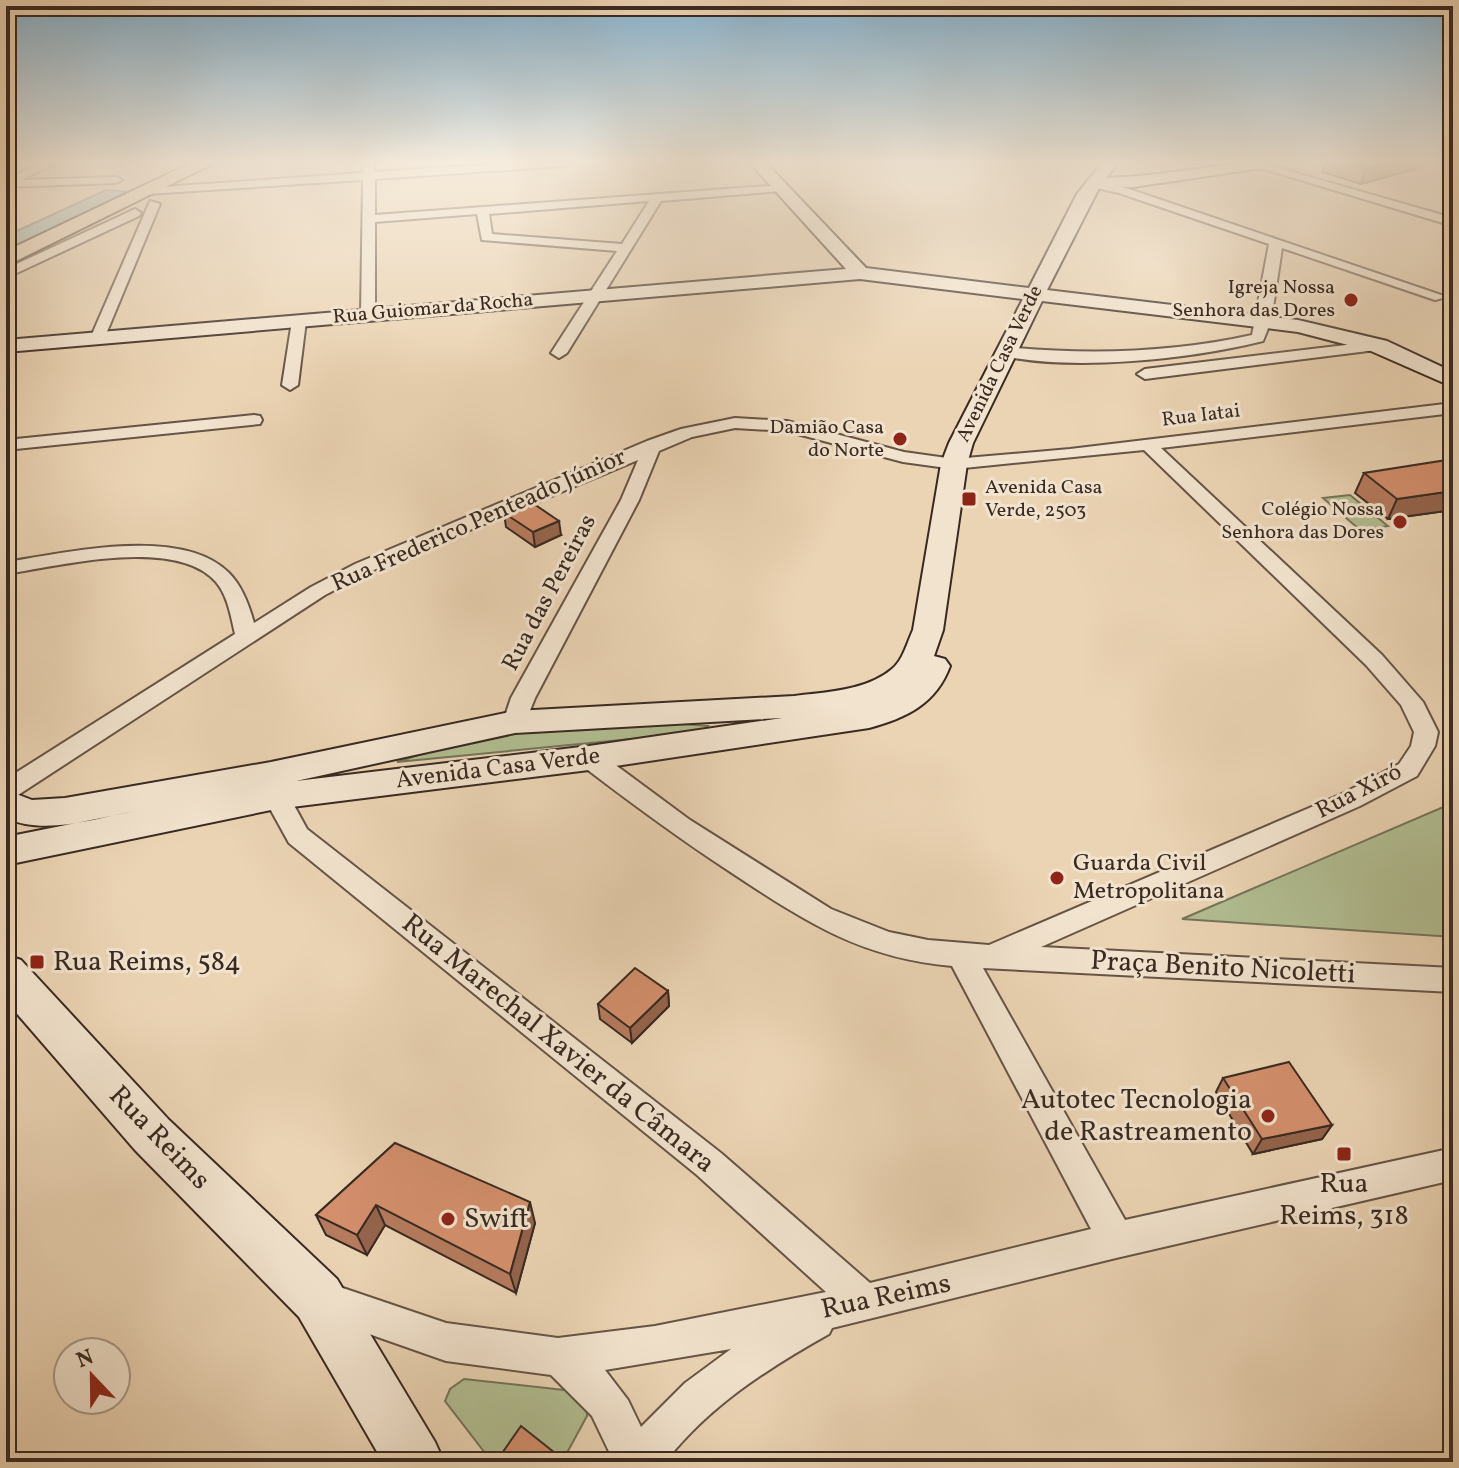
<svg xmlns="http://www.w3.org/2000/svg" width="1459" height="1468" font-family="Vollkorn,serif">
<rect width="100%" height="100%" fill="#ebd4b4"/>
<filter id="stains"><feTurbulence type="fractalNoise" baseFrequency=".0025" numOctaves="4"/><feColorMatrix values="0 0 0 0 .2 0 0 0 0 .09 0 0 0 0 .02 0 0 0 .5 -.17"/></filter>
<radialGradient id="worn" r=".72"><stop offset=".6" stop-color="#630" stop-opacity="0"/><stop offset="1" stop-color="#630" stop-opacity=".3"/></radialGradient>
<path fill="#b1be92" stroke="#75745a" stroke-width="2" d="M1350,495L1388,526L1360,530L1323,498Z
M673,723L708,726L703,732L397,762L479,735Z
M1448,805L1453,811V937L1182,919Z
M464,1379L573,1391L586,1399L587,1416L562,1462H492L445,1401L450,1389Z"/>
<path fill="#99b7b2" stroke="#737f78" stroke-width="2" d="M106,190L132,192L6,254V236Z"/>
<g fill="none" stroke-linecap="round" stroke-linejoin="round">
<defs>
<path id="street" d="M42,163H56L21,180L116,177L122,180L116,183L6,187V181L12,180V176Z
M364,163H374V172L516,163H569L564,166L375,179V215L781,185L787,188L781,191L661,201L567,353L559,358L551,353L617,251L482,240L477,214L375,222V315L368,319L361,315L363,180L148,194L142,191L148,188L363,173ZM649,201L622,244L492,234L489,214Z
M1244,163H1261L1453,218V226Z
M1092,181L1126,188L1447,297L1435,300L1282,248L1271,321L1263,341C1191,359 1071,372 999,355L996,352L1004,347C1087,355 1171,353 1252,335L1269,244L1119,193L1088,186V182Z
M150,201L160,204L104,339L97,343L92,342L90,339Z
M135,209L141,213L139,216L6,278V269Z
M299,317L306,321L298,385L290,390L282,385L292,321Z
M1379,341L1384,343V349L1145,379L1137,374L1145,369Z
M1453,403V413L1161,448L1382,655L1423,702L1438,732L1435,746L1417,776L1360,806L1041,947L1453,968V992L983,968L1125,1220L1453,1148V1180L1116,1258L832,1328L829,1334C767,1369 710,1405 665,1462H614L592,1416L551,1375L446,1361L315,1315L309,1302L315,1289L328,1283L446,1323L558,1338L655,1326L826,1292L697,1175L289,843L263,796L259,780L263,774L272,771L281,774L289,796L307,829L721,1153L870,1283L1091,1229L952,966C862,958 808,923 735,875C681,840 631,803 580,764L577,758L580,752L589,750L598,752L690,820L831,909L889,932L928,940L989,945L1342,794L1399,764L1411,746L1414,732L1401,705L1366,665L1144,450L954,469L903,462L786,431L735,428L692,437L659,451L639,500L535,698L523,728H507L503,722L511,698L621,500L638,460L369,572L325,595L15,797L6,800V779L235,634C231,617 228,596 216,582C176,536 59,566 6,574V562C65,553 182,525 229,573C242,586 249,605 254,623L311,587L355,564L647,441L681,429L735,418L787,421L904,452L954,459L1070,449ZM731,1349L685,1383L641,1427L628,1400L605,1370Z
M254,415L260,416L262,420L260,424L6,450V440Z"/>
<path id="secondary" d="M750,163H766L866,268L1029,288L1077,194L1102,163H1118L1106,178C1161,177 1215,163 1270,163L1262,168L1133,187L1099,188L1047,290L1298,320L1387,341L1453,372V387L1371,351L1298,332L1042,301L973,443L967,464L943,630L934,656L945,659L950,666C936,704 906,718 869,728L589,770L276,809L6,865V837L136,811C96,818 45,836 6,818V790L32,800L65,798L271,762L515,711L794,696C825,692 866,691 892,669C903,660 907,643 913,630L941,464L949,443L1023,299L860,279L6,352V340L846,269ZM782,718L589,746L296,781L515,733Z
M6,955L21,960L169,1120L337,1279L435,1442L444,1462H383L299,1317L135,1150L6,1001Z"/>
<path id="primary" d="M191,163H214L6,266V251Z"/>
</defs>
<use href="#street" stroke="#665446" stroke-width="4"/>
<use href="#secondary" stroke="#392a21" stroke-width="4"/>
<use href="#primary" stroke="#392a21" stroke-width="4"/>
<use href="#street" fill="#f2e3ce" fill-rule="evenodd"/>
<use href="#secondary" fill="#f2e3ce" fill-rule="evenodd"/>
<use href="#primary" fill="#ebd4b4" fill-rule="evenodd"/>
</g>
<path fill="#b67b5e" stroke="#392a21" stroke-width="2" d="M1325,163H1417L1415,169L1361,184L1322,172Z
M1364,473L1453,510L1388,519L1355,493Z
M504,513L561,535L535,547L506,527Z
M668,991L669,1006L632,1043L600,1019L598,1004Z
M1223,1078L1332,1125L1322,1139L1253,1154L1216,1092Z
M395,1143L535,1223L516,1293L385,1225L367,1255L326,1235L316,1215Z"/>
<path fill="#94644c" stroke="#392a21" stroke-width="2" d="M1389,163H1417L1415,169L1361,184L1366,169Z
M1453,491V510L1388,519L1397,499Z
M559,521L561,535L535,547L533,532Z
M668,991L669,1006L632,1043L630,1028Z
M1332,1125L1322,1139L1253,1154L1262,1139Z
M530,1202L535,1223L516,1293L510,1274Z
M376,1205L385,1225L367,1255L357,1235Z
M555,1453L557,1458L555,1462H549Z"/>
<path fill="#d48f6d" stroke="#392a21" stroke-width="2" d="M1345,163H1389L1366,169Z
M1453,459V491L1397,499L1364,473Z
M531,502L559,521L533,532L504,513Z
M635,968L668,991L630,1028L598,1004Z
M1289,1062L1332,1125L1262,1139L1223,1078Z
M395,1143L530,1202L510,1274L376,1205L357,1235L316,1215Z
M521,1426L555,1453L549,1462H507L500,1456Z"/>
<linearGradient id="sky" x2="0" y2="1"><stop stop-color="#88b5d2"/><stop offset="0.44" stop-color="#f6ecdd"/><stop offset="1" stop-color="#f6ecdd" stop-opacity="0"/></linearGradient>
<rect width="1459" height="368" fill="url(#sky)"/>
<g fill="#8f2418" stroke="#f2e3ce" stroke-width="3">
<circle cx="1351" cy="300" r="8"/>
<circle cx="900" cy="439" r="8"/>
<rect x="961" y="491" width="16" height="16" rx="4"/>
<circle cx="1400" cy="522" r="8"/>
<circle cx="1057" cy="878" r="8"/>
<rect x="29" y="954" width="16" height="16" rx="4"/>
<circle cx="1268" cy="1116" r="8"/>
<rect x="1336" y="1146" width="16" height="16" rx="4"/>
<circle cx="448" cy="1219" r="8"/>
</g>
<g text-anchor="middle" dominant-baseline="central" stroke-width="6" stroke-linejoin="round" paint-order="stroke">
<g font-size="20" fill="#392a21" stroke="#f2e3ce" text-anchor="end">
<text x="1335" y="288">Igreja Nossa<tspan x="1335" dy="23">Senhora das Dores</tspan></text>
<text x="884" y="428">Damião Casa<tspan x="884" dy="23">do Norte</tspan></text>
<text x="985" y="488" text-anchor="start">Avenida Casa<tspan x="985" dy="23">Verde, 2503</tspan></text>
<text x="1384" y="510">Colégio Nossa<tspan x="1384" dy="23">Senhora das Dores</tspan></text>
</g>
<g font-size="20" fill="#392a21" stroke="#f2e3ce">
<text transform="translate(433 309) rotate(-5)">Rua Guiomar da Rocha</text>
<text transform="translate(1000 364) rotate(-64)">Avenida Casa Verde</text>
<text transform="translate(1201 416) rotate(-7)">Rua Iatai</text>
</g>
<g font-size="24" fill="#392a21" stroke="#f2e3ce">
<text transform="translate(479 521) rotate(-24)">Rua Frederico Penteado Júnior</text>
<text transform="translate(550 593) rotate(-62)">Rua das Pereiras</text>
<text transform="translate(498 769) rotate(-7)">Avenida Casa Verde</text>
<text transform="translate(1359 792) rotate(-27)">Rua Xiró</text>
</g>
<g font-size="24" fill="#392a21" stroke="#f2e3ce" text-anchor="start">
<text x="1073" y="864">Guarda Civil<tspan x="1073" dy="28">Metropolitana</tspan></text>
</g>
<g font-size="28" fill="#392a21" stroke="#f2e3ce" text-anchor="start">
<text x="53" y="962">Rua Reims, 584</text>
<text x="1252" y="1100" text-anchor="end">Autotec Tecnologia<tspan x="1252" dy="32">de Rastreamento</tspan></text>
<text x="1344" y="1184" text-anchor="middle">Rua<tspan x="1344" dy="32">Reims, 318</tspan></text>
<text x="464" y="1219">Swift</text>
</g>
<g font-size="28" fill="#392a21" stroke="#f2e3ce">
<text transform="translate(1223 968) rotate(3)">Praça Benito Nicoletti</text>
<text transform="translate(558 1044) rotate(39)">Rua Marechal Xavier da Câmara</text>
<text transform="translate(159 1138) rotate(46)">Rua Reims</text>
<text transform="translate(886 1297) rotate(-12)">Rua Reims</text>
</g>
</g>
<rect width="1459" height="1468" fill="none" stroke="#ebd4b4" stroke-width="32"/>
<rect x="8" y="8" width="1443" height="1452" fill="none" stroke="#392a21" stroke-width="4"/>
<rect x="16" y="16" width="1427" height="1436" fill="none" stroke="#392a21" stroke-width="2"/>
<g transform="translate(92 1376) rotate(338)"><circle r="38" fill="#f2e3ce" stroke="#a89989" stroke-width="2"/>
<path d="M0-6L14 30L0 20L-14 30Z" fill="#8f2418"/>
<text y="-12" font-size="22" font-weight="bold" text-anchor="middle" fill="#392a21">N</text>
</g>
<rect width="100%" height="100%" filter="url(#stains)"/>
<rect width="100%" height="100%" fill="url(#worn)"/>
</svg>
